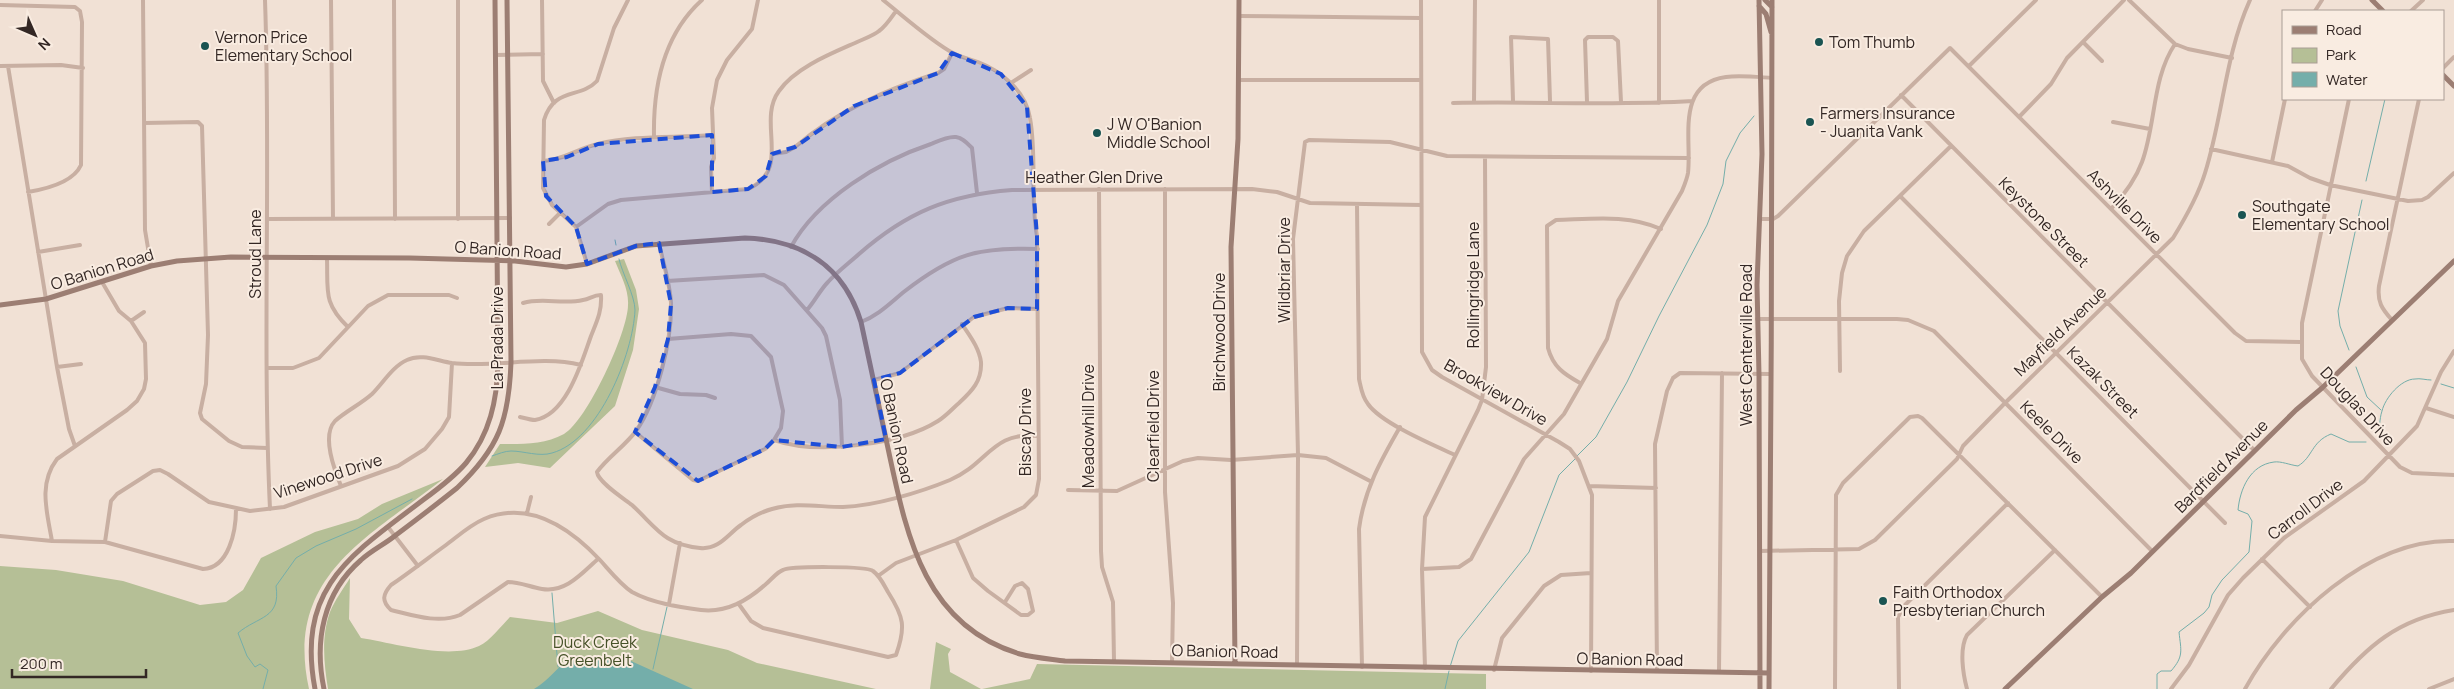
<svg xmlns="http://www.w3.org/2000/svg" width="2454" height="689" font-family="Manrope,sans-serif">
<rect width="100%" height="100%" fill="#f1e1d5"/>
<path fill="#b5bf96" d="M624,259L636,290L639,309L633,350L615,406L550,468L518,463L485,467L500,444C522,444 544,445 564,434C587,421 628,332 628,305C629,290 621,276 615,261Z
M443,479C368,538 284,576 309,689H0V566L56,570L123,581L200,605L226,602L243,590L261,558L315,532L358,519L382,504Z
M350,578L349,619L361,638C393,643 449,660 479,646C490,641 501,626 510,617L557,623L598,611L642,630L728,650L757,663L876,689H328C324,664 321,637 330,612C335,600 343,589 350,578Z
M936,642L951,649L948,654L950,672L981,689H930Z
M1037,664L1486,674V689H982L1030,679Z"/>
<path fill="#74aeaa" d="M570,657L631,661L693,689H534C548,681 558,667 570,657Z"/>
<g fill="none" stroke-linecap="round" stroke-linejoin="round">
<path stroke="#74aeaa" stroke-width="1" d="M2366,181L2385,99
M615,240L616,245
M2349,350L2340,326L2338,311L2362,200
M2356,367L2367,397L2381,410
M2441,384L2454,388
M2376,434C2381,426 2379,420 2382,411C2385,398 2401,379 2415,379C2420,378 2426,380 2431,380
M492,456C498,454 505,451 511,451C524,451 539,457 552,453C599,440 633,354 635,310C635,296 622,273 619,259
M1577,456L1596,437L1627,382L1659,316L1707,225L1723,184L1726,161L1740,133L1754,116
M552,593L558,667
M1450,667L1458,641L1529,552L1559,475L1575,459
M653,669L667,607
M263,689L268,670L260,664L255,667L247,656L238,633C258,616 281,619 276,586L296,558L316,546L356,529L412,499
M1445,689L1449,671
M2157,689V674L2161,671H2171C2184,656 2181,651 2179,632L2204,613L2209,607L2212,595L2222,580L2249,552L2252,521L2248,514L2238,510C2240,489 2250,465 2274,462C2281,461 2290,465 2298,466C2313,457 2311,442 2331,434L2349,442H2366"/>
<path stroke="#c8afa2" stroke-width="4" d="M143,0L145,230L151,266
M265,0C271,169 262,339 270,509
M331,0L333,219
M394,0L395,219
M458,0V219
M542,0L543,81L554,103
M1421,0L1422,352L1432,370L1442,377L1559,442L1570,449L1579,461L1592,495L1591,671
M2129,0L2175,44L2188,49L2232,58
M0,5L75,7L80,11L82,22L81,165C73,183 46,189 28,192
M2315,11L2322,0
M2411,11L2423,0
M1239,16L1421,18
M2083,42L2102,61
M495,55L543,54
M0,66L61,65L83,68
M8,66L57,367L69,429L75,446
M1969,66L2036,0
M2443,68L2454,57
M1238,80H1421
M1011,83L1031,70
M1901,95L2254,450
M2349,99L2302,323V359L2312,376L2400,467L2412,473L2454,475
M1513,101L1511,37L1548,39L1550,101
M1474,102L1475,0
M1587,102L1585,40L1588,37H1613L1618,41L1621,102
M1453,103C1533,101 1613,106 1693,101
M1659,103V0
M2019,117L2051,84L2067,58L2124,0
M2113,122L2150,129
M144,123L198,122L202,126L208,335L206,384L200,413L202,419L229,441L242,447L267,448
M654,137C653,87 663,35 702,0
M2211,149L2288,166L2310,178L2330,185L2408,201L2422,200L2428,197L2454,173
M772,154L786,152L795,147C837,111 885,90 938,73L944,69L952,53
M543,161C564,160 578,148 598,144C635,135 675,138 712,135
M2272,162L2285,99
M1099,189L1101,551L1102,567L1113,602L1114,661
M1165,189V492L1173,603L1172,662
M712,192L711,167L714,158L712,108L717,80L727,60L752,29L758,0
M1900,196L2225,523
M1357,205L1359,379C1361,388 1362,397 1368,404C1381,423 1433,445 1455,455
M2111,209C2124,195 2135,181 2142,162C2156,124 2152,78 2175,44
M268,219L510,218
M1760,219H1773L1778,216L1950,48L2235,333L2246,341L2300,342
M549,224L560,213
M576,227L608,204L621,200L748,189C793,169 756,122 779,91C795,68 830,54 855,43C863,39 873,36 879,31C886,26 891,18 896,11
M659,243C663,263 670,283 671,303C672,340 657,401 636,431C625,446 608,457 597,472C598,482 623,498 632,505C657,528 663,544 700,548C719,550 728,534 741,525C750,518 761,512 772,509C796,502 819,507 843,507C875,506 921,492 950,480C988,464 992,431 1038,436
M791,247C817,199 880,161 931,144C938,141 948,136 956,137C963,138 967,143 972,148L977,193
M38,252L80,245
M327,258C328,291 323,303 348,327
M587,264L576,227L552,205L543,188L544,120C554,87 580,99 597,81L614,28L628,0
M667,281L764,275L784,285L822,328L826,336L840,400L842,447
M807,310C815,301 820,290 828,282C837,272 849,263 859,254C907,212 949,195 1012,190L1252,189L1277,192L1310,203L1421,205
M1757,319H1897L1908,320L1934,331L2152,551
M2392,320C2382,309 2377,302 2379,286L2419,99
M131,321L144,312
M861,322C879,315 890,303 905,291C953,254 977,247 1038,249
M57,367L81,364
M268,368H293L319,358L368,306L388,295H449L457,298
M1840,371L1839,301L1842,273L1847,256L1864,231L1951,146
M874,380L900,373L974,317L1008,308L1037,309
M1580,383C1564,374 1553,367 1548,348L1547,226L1556,220C1592,219 1628,214 1661,229
M655,387L680,394L706,395L715,398
M2426,408L2454,417
M520,417C524,418 531,420 535,420C567,415 582,361 591,336C597,321 602,311 601,295C593,295 590,299 583,300C563,305 543,297 523,303
M635,432L693,480L698,481L765,449L774,440L781,428L783,411L771,357L751,336L731,334L668,339
M774,440C817,455 900,445 938,421C946,416 952,409 959,403C972,391 982,381 981,362C979,347 969,335 962,324
M341,486C335,471 321,436 335,421C346,411 361,404 372,394C383,383 393,366 407,360C421,353 438,361 452,363C495,368 540,355 581,365
M1589,486L1656,488
M1068,490L1117,491L1183,461L1198,458L1231,460L1298,455L1326,458L1370,481
M527,513L531,497
M388,527L418,566
M0,536L52,541L105,542L203,569C229,568 236,531 236,509
M956,540L973,578L988,591L1021,615H1028L1033,611L1028,589L1022,583L1015,586L1005,602
M52,541C47,512 38,484 57,459L127,410L137,401L144,389L146,379L145,343L131,321L119,311L102,282
M105,542L111,501L117,494L153,471L160,470L168,474L209,502L250,511L284,507L398,466L425,449L442,429L449,417L452,363
M1760,551L1859,549L1875,540L1957,459L1963,446L2005,403L2173,238C2186,217 2198,196 2205,173C2223,116 2225,55 2250,0
M598,559C582,573 566,593 542,589C530,587 520,582 508,582L460,615C438,624 412,615 391,610C381,601 383,594 391,585C410,572 428,558 446,545C458,536 470,525 484,519C529,500 570,528 600,560C610,571 620,584 632,592C652,603 679,607 701,610C727,613 748,600 766,584C771,580 777,572 783,570C791,566 867,566 873,571C880,576 884,585 888,592C904,617 906,627 896,655L888,657L763,628L751,621L738,603
M2262,559L2310,607
M1422,569L1459,567L1471,559L1524,459L1564,414L1607,339L1618,301L1682,191C1684,186 1687,179 1688,173C1692,139 1675,84 1726,77C1740,75 1757,77 1772,78
M878,576L896,563L956,540L1024,507L1036,495L1039,479L1037,236C1030,197 1037,157 1030,118C1026,92 1002,71 978,62C970,59 960,57 953,53C932,42 902,15 883,0
M669,604L680,543
M1297,665L1298,455L1293,239L1305,142L1309,140L1390,142L1447,156L1689,158
M1362,667L1359,529C1364,490 1381,460 1400,427
M1425,668L1422,569L1425,517L1478,410L1482,400L1486,367L1485,157
M1494,670L1502,638L1544,586L1561,575L1591,573
M1657,671L1655,444L1667,391L1673,378L1680,373L1770,374
M1719,672L1722,373
M1835,689L1836,495L1843,483L1910,417L1918,416L1922,418L2102,597
M1899,689L1898,617L1904,606L2008,503
M1967,689C1963,674 1959,649 1967,635L2055,550
M2171,689L2189,665L2228,595L2243,578L2284,538L2364,481L2417,426L2441,372L2454,351
M2245,689C2284,618 2369,538 2454,541
M2331,689C2367,646 2398,619 2454,610
M2429,689L2454,679"/>
<path stroke="#9c7e73" stroke-width="5" d="M1759,0L1762,154L1757,285L1759,375L1760,689
M1765,0L1772,7
M2372,0L2383,11
M1759,6L1766,14L1771,32
M2443,75L2454,86
M0,305L46,299L151,266L177,261L231,257L410,258L515,261L566,267L587,264L636,246L745,238C803,240 844,267 861,322C870,366 880,409 889,453C907,537 925,626 1020,654C1035,658 1051,659 1065,661L1769,673
M1235,664L1231,247L1238,139L1239,0
M315,689C296,587 351,555 423,500C438,489 454,477 466,463C490,434 497,400 498,364L495,0
M324,689C314,641 323,593 361,560C372,550 385,544 396,535C416,520 437,504 457,488C499,448 509,420 511,362L507,0
M1769,689C1770,459 1773,230 1772,0
M2005,689L2102,597L2131,573L2296,410L2322,388L2454,261"/>
</g>
<path fill="#1d4ed8" fill-opacity="0.2" stroke="#1d4ed8" stroke-width="4" stroke-dasharray="10 6" stroke-linejoin="round" d="M952,53L1001,74L1027,107L1037,236V309L1008,308L974,317L900,373L874,380L886,439L842,447L774,440L765,449L698,481L635,432L655,387L668,339L671,304L659,243L636,246L587,264L576,227L546,196L543,161L567,157L598,144L712,135V192L748,189L766,176L772,154L795,147L854,106L938,73Z"/>
<g fill="#1a5452" stroke="#f9ece1" stroke-width="2">
<circle cx="1819" cy="42" r="5"/>
<circle cx="205" cy="46" r="5"/>
<circle cx="1810" cy="122" r="5"/>
<circle cx="1097" cy="133" r="5"/>
<circle cx="2242" cy="215" r="5"/>
<circle cx="1883" cy="601" r="5"/>
</g>
<g text-anchor="middle" dominant-baseline="central" stroke-width="4" stroke-linejoin="round" paint-order="stroke">
<g font-size="16" fill="#332724" stroke="#f9ece1" text-anchor="start">
<text x="215" y="37">Vernon Price<tspan x="215" dy="18">Elementary School</tspan></text>
<text x="1829" y="42">Tom Thumb</text>
<text x="1820" y="113">Farmers Insurance<tspan x="1820" dy="18">- Juanita Vank</tspan></text>
<text x="1107" y="124">J W O'Banion<tspan x="1107" dy="18">Middle School</tspan></text>
<text x="2252" y="206">Southgate<tspan x="2252" dy="18">Elementary School</tspan></text>
<text x="1893" y="592">Faith Orthodox<tspan x="1893" dy="18">Presbyterian Church</tspan></text>
</g>
<g font-size="16" fill="#332724" stroke="#f9ece1">
<text x="1094" y="177">Heather Glen Drive</text>
<text transform="translate(2125 206) rotate(45)">Ashville Drive</text>
<text transform="translate(2044 222) rotate(45)">Keystone Street</text>
<text transform="translate(508 250) rotate(4)">O Banion Road</text>
<text transform="translate(255 254) rotate(-90)">Stroud Lane</text>
<text transform="translate(102 269) rotate(-17)">O Banion Road</text>
<text transform="translate(1284 270) rotate(-90)">Wildbriar Drive</text>
<text transform="translate(1473 285) rotate(-90)">Rollingridge Lane</text>
<text transform="translate(2060 331) rotate(-44)">Mayfield Avenue</text>
<text transform="translate(1219 332) rotate(-90)">Birchwood Drive</text>
<text transform="translate(497 338) rotate(-90)">La Prada Drive</text>
<text transform="translate(1746 345) rotate(-90)">West Centerville Road</text>
<text transform="translate(2103 382) rotate(45)">Kazak Street</text>
<text transform="translate(1496 392) rotate(30)">Brookview Drive</text>
<text transform="translate(2358 406) rotate(47)">Douglas Drive</text>
<text transform="translate(1088 426) rotate(-90)">Meadowhill Drive</text>
<text transform="translate(1153 426) rotate(-90)">Clearfield Drive</text>
<text transform="translate(897 431) rotate(78)">O Banion Road</text>
<text transform="translate(1025 432) rotate(-90)">Biscay Drive</text>
<text transform="translate(2052 432) rotate(45)">Keele Drive</text>
<text transform="translate(2221 466) rotate(-45)">Bardfield Avenue</text>
<text transform="translate(328 476) rotate(-18)">Vinewood Drive</text>
<text transform="translate(2305 509) rotate(-37)">Carroll Drive</text>
<text transform="translate(1225 651) rotate(1)">O Banion Road</text>
<text transform="translate(1630 659) rotate(1)">O Banion Road</text>
</g>
<g font-size="16" fill="#465128" stroke="#f9ece1">
<text x="595" y="642">Duck Creek<tspan x="595" dy="18">Greenbelt</tspan></text>
</g>
</g>
<rect x="2282" y="10" width="162" height="90" fill="#f9ece1" stroke="#aa9d95"/>
<rect x="2292" y="26" width="25" height="8" fill="#9c7e73" stroke="#aa9d95"/>
<text x="2326" y="35" font-size="15" fill="#332724">Road</text>
<rect x="2292" y="48" width="25" height="15" fill="#b5bf96" stroke="#aa9d95"/>
<text x="2326" y="60" font-size="15" fill="#332724">Park</text>
<rect x="2292" y="72" width="25" height="15" fill="#74aeaa" stroke="#aa9d95"/>
<text x="2326" y="85" font-size="15" fill="#332724">Water</text>
<g transform="translate(35 35) rotate(135)" stroke="#f9ece1" stroke-width="4" paint-order="stroke">
<path d="M0-4L9 19L0 12L-9 19Z" fill="#332724"/>
<text y="-8" font-size="14" font-weight="bold" text-anchor="middle" fill="#332724">N</text>
</g>
<path d="M12 669v8h134v-8" fill="none" stroke="#332724" stroke-width="2.5"/>
<text x="20" y="669" font-size="15" fill="#332724" stroke="#f9ece1" stroke-width="4" paint-order="stroke">200 m</text>
</svg>
